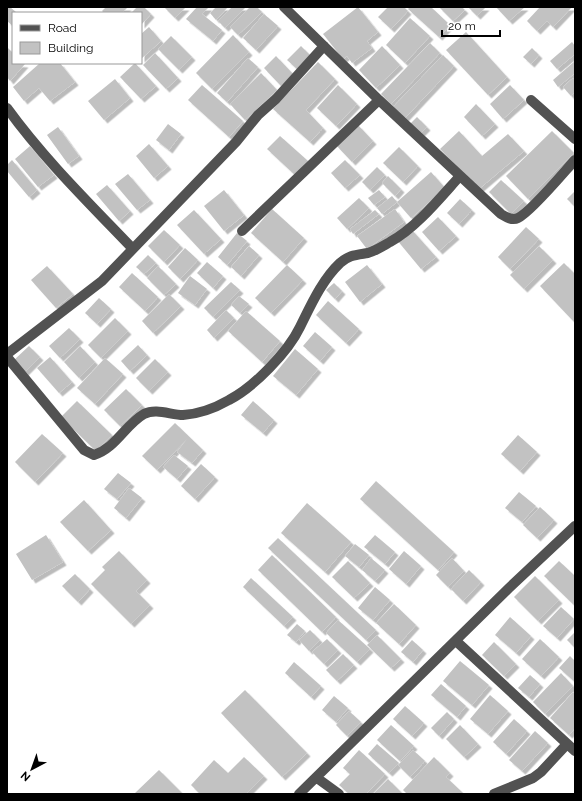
<svg xmlns="http://www.w3.org/2000/svg" width="582" height="801" font-family="Raleway,sans-serif">
<defs>
<filter id="shadow"><feDropShadow dx="3.5" dy="3.5" stdDeviation="0" flood-color="#0004"/></filter>
</defs>
<rect width="100%" height="100%" fill="#fff"/>
<path fill="#c2c2c2" filter="url(#shadow)" d="M7,7H10L17,13H13V26L7,21Z
M106,7H128L122,13H104L102,11Z
M137,7H144L151,14L141,25V13H131Z
M164,7H186L175,18Z
M197,7H209L202,14L222,30L213,41L186,19Z
M216,7H228L216,20L210,13Z
M232,7H246L225,28L218,21Z
M250,7H257L262,12L238,35L230,27Z
M358,7L378,32L367,41L372,48L352,63L347,56L343,59L323,34Z
M388,7H404L408,11L391,29L378,17Z
M410,7H431L450,25L439,37L408,9Z
M439,7H462L465,10L453,21Z
M468,7H486L477,16Z
M496,7H525L509,21Z
M540,7H572L553,27L547,21L537,31L527,21Z
M264,14L278,26L256,50L243,38Z
M410,18L430,36L405,63L386,45Z
M149,27L161,41L141,59V34Z
M466,32L507,77L488,95L446,50Z
M233,35L249,52L212,89L196,73Z
M171,36L192,57L179,70L158,49Z
M572,42L575,46V54L557,69L550,61Z
M430,43L440,53L391,104L381,94Z
M301,46L310,55L297,69L287,60Z
M382,46L400,65L376,88L359,70Z
M7,47L13,53V63L25,64L10,81L7,77Z
M532,48L539,55L531,64L523,57Z
M155,53L178,78L166,89L143,65Z
M443,55L454,66L405,118L393,107Z
M276,56L293,74L281,86L264,68Z
M248,58L258,67L227,102L217,93Z
M575,61V73L558,87L553,80Z
M318,62L335,79L306,110L323,128L310,142L273,109Z
M40,63H60L75,82L50,101L39,88L24,101L13,87Z
M135,63L156,86L141,99L120,77Z
M261,73L277,90L245,120L230,104Z
M573,78L575,80V92L571,96L563,87Z
M115,79L130,98L104,120L88,101Z
M202,85L243,121L229,137L188,100Z
M338,85L357,104L336,126L317,108Z
M510,85L524,100L503,119L490,104Z
M476,104L495,124L482,136L464,117Z
M417,117L427,127L419,135L409,125Z
M168,124L181,134L169,150L156,140Z
M358,125L373,141L352,162L336,145Z
M58,127L79,156L68,164L47,135Z
M459,131L482,156L508,134L524,151L479,189L440,149Z
M552,131L574,153L528,199L506,176Z
M280,136L308,161L295,175L267,149Z
M149,144L168,166L154,178L136,156Z
M30,146L54,175L38,187L15,159Z
M399,147L418,166L403,182L383,163Z
M12,160L37,190L29,197L7,171V165Z
M345,160L360,175L345,188L331,173Z
M377,167L385,175L370,190L362,182Z
M431,172L445,188L411,218L397,202L382,214L377,208L392,196L397,202Z
M128,174L150,200L137,210L115,184Z
M388,176L401,189L395,196L382,183Z
M501,180L524,201L511,214L489,192Z
M107,185L130,211L119,221L96,194Z
M224,190L244,215L224,231L204,206Z
M379,190L385,197L374,205L368,198Z
M575,191V207L567,199Z
M359,198L369,208L347,229L337,218Z
M460,199L472,210L459,224L447,213Z
M272,209L304,238L283,262L251,233Z
M395,209L404,222L367,249L357,236Z
M194,210L221,239L204,254L177,225Z
M375,210L379,214L353,234L350,229Z
M438,217L456,236L439,251L422,232Z
M526,227L539,239L510,269L498,257Z
M411,229L436,257L421,269L397,240Z
M164,230L180,245L164,262L148,246Z
M237,233L247,241L227,265L218,257Z
M249,246L259,255L241,276L231,267Z
M539,246L553,260L524,289L510,275Z
M185,248L198,260L180,279L168,267Z
M148,255L156,263L144,274L136,267Z
M207,262L223,276L213,288L197,273Z
M564,263L575,274V323L540,286Z
M287,265L303,280L271,313L255,298Z
M367,265L382,284L360,302L345,282Z
M47,266L73,294L56,308L31,280Z
M158,266L176,284L164,295L147,278Z
M132,273L158,297L145,311L119,287Z
M190,276L207,289L195,305L178,293Z
M231,282L240,290L213,317L204,308Z
M334,283L342,291L335,299L326,290Z
M169,294L181,306L153,333L142,321Z
M239,296L249,304L240,313L231,305Z
M99,298L111,309L97,324L85,313Z
M328,301L359,329L346,343L316,315Z
M226,310L234,318L214,338L207,330Z
M246,311L280,341L262,362L228,331Z
M115,318L128,331L101,358L88,345Z
M69,328L80,339L60,358L49,346Z
M315,332L332,347L320,361L303,346Z
M138,345L147,355L130,371L121,361Z
M29,346L40,357L25,372L14,360Z
M80,346L95,362L79,378L64,362Z
M295,349L318,369L296,395L273,376Z
M50,357L72,382L59,393L37,368Z
M105,358L123,374L95,404L77,388Z
M155,359L168,372L149,391L136,378Z
M126,389L142,405L120,426L104,410Z
M77,401L112,435L96,451L61,417Z
M253,401L274,420L263,433L241,415Z
M175,423L203,450L192,463L177,452L187,439L157,470L142,456Z
M42,434L63,453L35,482L15,462Z
M518,435L537,452L520,471L501,454Z
M174,455L188,466L177,479L163,467Z
M201,464L215,477L195,499L181,486Z
M118,473L131,483L117,499L104,489Z
M376,481L454,552L438,570L360,499Z
M129,488L142,498L126,518L114,508Z
M519,492L536,506L522,522L505,508Z
M84,500L111,530L88,551L60,522Z
M307,503L351,542L325,572L281,533Z
M540,507L554,520L537,538L523,525Z
M46,535L63,562L32,580L16,554Z
M375,535L395,552L385,564L364,547Z
M278,538L376,630L366,640L268,548Z
M355,544L369,555L359,567L345,556Z
M119,551L147,580L136,591L150,605L131,624L91,584L105,570L102,567Z
M404,551L421,566L406,584L389,569Z
M272,555L336,617L322,632L258,570Z
M371,558L385,570L375,581L362,570Z
M452,558L464,571L448,587L436,575Z
M348,561L370,583L354,598L332,577Z
M559,561L575,576V606L544,576Z
M469,570L481,582L463,601L451,589Z
M75,574L90,589L78,602L62,586Z
M535,576L559,600L538,621L514,597Z
M251,578L293,617L284,626L243,587Z
M375,587L390,600L373,620L358,608Z
M394,604L416,625L399,644L376,623Z
M561,607L574,619L557,638L543,626Z
M510,617L531,636L516,653L495,635Z
M338,620L370,649L357,662L326,633Z
M297,624L305,631L296,642L287,635Z
M310,630L320,640L309,651L299,640Z
M575,632V648L567,640Z
M377,635L401,659L391,668L367,645Z
M327,639L338,650L324,664L312,652Z
M540,639L559,657L541,676L522,659Z
M412,640L423,650L413,662L401,652Z
M494,642L516,664L504,676L482,655Z
M343,654L354,665L337,681L326,670Z
M570,656L575,661V682L559,668Z
M460,661L489,685L472,705L443,681Z
M294,662L321,686L311,697L285,673Z
M561,673L573,686L545,714L533,702Z
M530,675L540,684L529,697L518,688Z
M441,684L466,706L457,717L431,695Z
M245,690L307,753L282,777L221,713Z
M573,692L575,694V728L569,735L550,718Z
M490,695L508,711L488,734L470,719Z
M334,696L348,708L336,722L322,710Z
M405,706L424,723L412,736L393,719Z
M349,711L361,722L347,736L336,725Z
M447,712L454,719L439,736L431,728Z
M514,719L527,731L506,754L493,742Z
M391,725L414,746L400,761L377,740Z
M460,725L478,744L464,757L446,739Z
M535,731L548,743L522,771L509,760Z
M377,744L399,763L389,773L368,754Z
M359,750L385,774L366,794H349L339,785L350,774L343,768Z
M413,750L425,761L410,777L398,765Z
M244,757L264,776L246,794H200L191,785L214,760L228,773Z
M434,757L450,773L446,777L463,793L462,794H407L403,790Z
M159,770L183,794L135,793Z
M388,779L403,794H373Z"/>
<g fill="none" stroke-linecap="round" stroke-linejoin="round">
<path stroke="#525252" stroke-width="10" d="M284,7L379,100L501,214C506,217 512,221 518,218C531,212 564,172 575,160
M531,100L575,139
M7,108C44,159 89,203 133,249
M242,231L379,100
M7,354L102,281L236,142L258,115L276,99L324,46
M7,357L84,450L94,455C116,448 125,425 144,414C156,408 171,415 183,415C199,414 215,408 229,400C254,387 288,352 300,327C311,305 322,280 340,263C349,255 356,255 368,253C375,251 383,246 390,242C416,228 440,198 460,176
M456,641L575,751
M317,778L339,794
M299,794L509,588L575,526
M494,794L533,778L541,772L567,744"/>
</g>
<rect width="582" height="801" fill="none" stroke="#000000" stroke-width="16"/>
<rect x="12" y="12" width="130" height="52" fill="#ffffff" stroke="#999999"/>
<rect x="20" y="25" width="20" height="6" fill="#525252" stroke="#999999"/>
<text x="48" y="32" font-size="12" fill="#000000">Road</text>
<rect x="20" y="42" width="20" height="12" fill="#c2c2c2" stroke="#999999"/>
<text x="48" y="52" font-size="12" fill="#000000">Building</text>
<g transform="translate(32 769) rotate(221)" stroke="#ffffff" stroke-width="3" paint-order="stroke">
<path d="M0-3L7 15L0 10L-7 15Z" fill="#000000"/>
<text y="-6" font-size="11" font-weight="bold" text-anchor="middle" fill="#000000">N</text>
</g>
<path d="M442 30v6h58v-6" fill="none" stroke="#000000" stroke-width="2"/>
<text x="448" y="30" font-size="12" fill="#000000" stroke="#ffffff" stroke-width="3" paint-order="stroke">20 m</text>
</svg>
